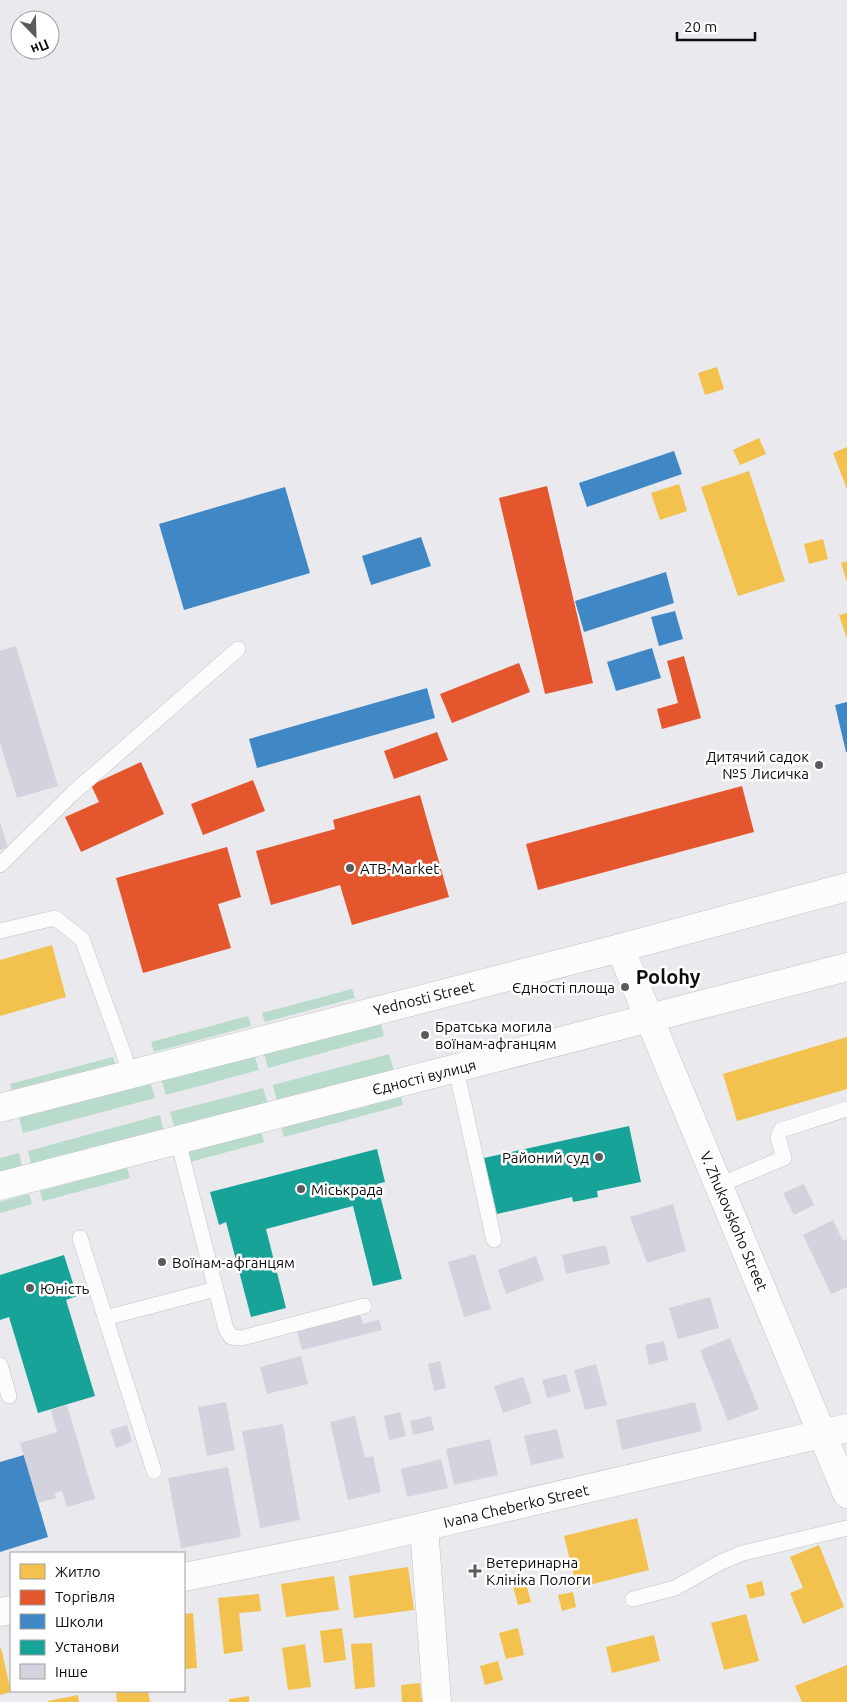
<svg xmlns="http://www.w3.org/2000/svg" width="847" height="1702" font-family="Ubuntu,sans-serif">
<rect width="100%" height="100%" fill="#e9e9ee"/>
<path fill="#b8dbcc" d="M352,989L355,998L265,1022L262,1013Z
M248,1016L251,1026L154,1052L151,1042Z
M380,1020L384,1036L268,1068L263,1051Z
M254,1054L259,1070L166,1095L161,1078Z
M389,1054L394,1071L277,1102L273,1085Z
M113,1057L116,1066L13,1094L10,1084Z
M150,1081L155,1098L23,1133L19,1117Z
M263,1088L268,1104L175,1129L170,1112Z
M400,1094L403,1105L284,1137L281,1126Z
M160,1115L164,1133L32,1168L28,1151Z
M261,1132L264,1142L190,1162L188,1151Z
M19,1153L23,1170L0,1176V1158Z
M127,1168L130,1178L43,1201L40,1191Z
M29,1194L32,1204L0,1213V1202Z"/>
<path fill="#f2c14e" d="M717,367L724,389L705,395L698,373Z
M759,438L766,454L740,465L733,450Z
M847,447V489L833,453Z
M749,471L785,581L738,596L701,487Z
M679,484L687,511L660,520L651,493Z
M823,539L828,559L809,564L804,544Z
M847,561V582L841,563Z
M847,613V639L839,615Z
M52,945L66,997L0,1016V960Z
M847,1037V1089L737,1121L723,1074Z
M637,1518L649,1570L577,1588L564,1536Z
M819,1545L844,1607L803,1624L790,1593L803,1588L790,1557Z
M408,1567L414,1610L354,1618L349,1576Z
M334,1576L339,1610L286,1617L281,1584Z
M524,1576L531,1602L518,1605L511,1579Z
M762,1581L765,1595L750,1599L746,1585Z
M573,1592L576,1607L562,1611L558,1595Z
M259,1594L261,1611L239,1613L243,1651L224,1654L218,1598Z
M193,1613L197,1668L184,1669V1614Z
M746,1614L759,1661L724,1670L711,1623Z
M342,1628L346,1660L324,1663L320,1631Z
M518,1628L524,1655L506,1659L499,1633Z
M654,1635L660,1661L612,1673L606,1647Z
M372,1643L375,1687L355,1689L351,1644Z
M305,1644L311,1687L288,1690L282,1648Z
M1,1648L11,1692L0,1695V1649Z
M498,1661L503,1680L485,1685L480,1666Z
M847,1665V1702H802L795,1686Z
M420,1683L422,1702H402L401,1685Z
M116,1691H148L150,1702H117Z
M78,1695L79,1702H48V1701Z
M249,1696V1702H229V1699Z"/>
<path fill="#e4572e" d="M547,486L593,683L545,694L499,498Z
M684,656L701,718L662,729L657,709L678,703L667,661Z
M519,663L530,692L452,723L440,694Z
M437,732L448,760L394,779L384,751Z
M141,762L164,814L81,852L65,817L99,802L91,785Z
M253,780L265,811L203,835L191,804Z
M742,786L754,832L538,890L526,844Z
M420,795L449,897L352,925L340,885L271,905L256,851L335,829L333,820Z
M227,847L241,897L218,904L231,948L143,973L116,878Z"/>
<path fill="#3f88c5" d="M674,451L682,474L587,507L579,483Z
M285,487L310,573L184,610L159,524Z
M421,537L431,566L371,585L362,556Z
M666,572L674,603L584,632L575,601Z
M675,611L683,639L659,646L651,617Z
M652,648L661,678L616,691L607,662Z
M427,688L435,718L257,768L249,739Z
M847,702V752H846L835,705Z
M24,1455L48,1537L0,1552V1462Z"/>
<path fill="#17a398" d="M629,1126L641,1182L597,1191L598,1197L573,1202L572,1197L497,1214L484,1158Z
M377,1149L385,1182L377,1184L402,1279L373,1286L353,1206L266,1229L286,1308L251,1317L226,1222L219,1225L210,1192Z
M64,1255L77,1296L66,1300L95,1396L38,1413L9,1317L0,1320V1275Z"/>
<path fill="#d3d3de" d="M16,646L58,786L17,798L0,743V651Z
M0,822L8,847L0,850Z
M804,1184L814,1205L794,1215L783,1193Z
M673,1204L686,1251L647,1263L630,1217Z
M833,1220L843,1241L847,1239V1287L831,1294L803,1235Z
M606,1245L610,1264L566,1274L562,1255Z
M475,1254L491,1309L464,1317L448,1262Z
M536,1256L544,1280L506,1294L498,1270Z
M710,1297L719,1328L678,1339L669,1308Z
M359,1311L363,1324L379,1320L382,1330L302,1350L296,1327Z
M730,1338L759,1409L728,1421L700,1350Z
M664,1341L668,1360L649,1365L645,1345Z
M301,1356L308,1384L267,1394L260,1367Z
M440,1361L446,1388L434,1391L428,1364Z
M596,1364L607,1405L585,1410L574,1370Z
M566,1374L571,1392L547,1398L542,1380Z
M523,1377L532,1403L503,1413L494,1386Z
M226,1402L235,1450L207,1456L198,1407Z
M695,1402L702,1431L622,1450L616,1420Z
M67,1405L95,1499L67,1507L62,1491L55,1493L56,1498L38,1503L20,1443L57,1432L51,1410Z
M400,1412L406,1436L389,1440L384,1416Z
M355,1416L365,1458L373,1456L381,1492L348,1500L330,1422Z
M431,1416L434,1430L413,1435L410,1421Z
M283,1424L300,1520L260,1528L242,1431Z
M127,1425L132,1442L116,1448L110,1430Z
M557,1429L564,1458L531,1465L524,1436Z
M490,1439L498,1475L454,1485L446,1449Z
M441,1459L448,1488L407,1497L401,1469Z
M228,1467L241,1537L181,1548L168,1478Z"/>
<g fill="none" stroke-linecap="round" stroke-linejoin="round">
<defs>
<path id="service" d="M0,865L74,792L238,649
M0,931L55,918L82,939L131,1074
M456,1069L494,1240
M178,1141L226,1329L231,1337L242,1338L364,1306
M719,1185L784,1158L778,1138L781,1130L847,1109
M80,1238L154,1471
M105,1318L216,1289
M0,1365L9,1396
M633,1599L675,1588L721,1562L743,1553L847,1528"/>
<path id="minor" d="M620,948L847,1494
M0,1108L620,948L847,887
M0,1186L847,967
M424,1527L437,1702
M184,1577L345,1545L847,1428
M0,1612L11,1610"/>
</defs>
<use href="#service" stroke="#c4c4c7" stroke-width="16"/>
<use href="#minor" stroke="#c4c4c7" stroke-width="29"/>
<use href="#service" stroke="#fcfcfc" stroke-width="15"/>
<use href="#minor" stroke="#fcfcfc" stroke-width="28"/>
</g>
<g fill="#5b5b5e" stroke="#fff" stroke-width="2">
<circle cx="819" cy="765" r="5"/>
<circle cx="350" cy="868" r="5"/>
<circle cx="625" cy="987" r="5"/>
<circle cx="425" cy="1035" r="5"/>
<circle cx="599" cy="1157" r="5"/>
<circle cx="301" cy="1189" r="5"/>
<circle cx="162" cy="1262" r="5"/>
<circle cx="30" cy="1288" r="5"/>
<path d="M472.5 1563.5h5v5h5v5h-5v5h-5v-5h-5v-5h5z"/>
</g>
<g text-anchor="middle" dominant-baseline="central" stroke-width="5" stroke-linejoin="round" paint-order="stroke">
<g font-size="15" fill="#0e0e11" stroke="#fff" text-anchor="start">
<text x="809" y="756" text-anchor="end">Дитячий садок<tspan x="809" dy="17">№5 Лисичка</tspan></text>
<text x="360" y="868">ATB-Market</text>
<text x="615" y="987" text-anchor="end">Єдності площа</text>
<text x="435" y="1026">Братська могила<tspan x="435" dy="17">воїнам-афганцям</tspan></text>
<text x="589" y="1157" text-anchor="end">Районий суд</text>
<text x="311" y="1189">Міськрада</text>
<text x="172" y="1262">Воїнам-афганцям</text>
<text x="40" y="1288">Юність</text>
<text x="486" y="1562">Ветеринарна<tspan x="486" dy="17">Клініка Пологи</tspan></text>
</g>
<g font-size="15" fill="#0e0e11" stroke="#fff">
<text transform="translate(424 998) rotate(-14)">Yednosti Street</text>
<text transform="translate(424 1077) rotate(-14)">Єдності вулиця</text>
<text transform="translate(734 1221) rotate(67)">V. Zhukovskoho Street</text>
<text transform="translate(516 1506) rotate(-13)">Ivana Cheberko Street</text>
</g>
<g font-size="20" font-weight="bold" fill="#0e0e11" stroke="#fff">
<text x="668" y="976">Polohy</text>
</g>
</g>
<rect x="10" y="1552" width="175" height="140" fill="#ffffff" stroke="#9f9fa0"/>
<rect x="20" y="1564" width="25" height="15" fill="#f2c14e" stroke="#9f9fa0"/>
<text x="55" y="1577" font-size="15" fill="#0e0e11">Житло</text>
<rect x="20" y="1590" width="25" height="15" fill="#e4572e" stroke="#9f9fa0"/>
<text x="55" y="1602" font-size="15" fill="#0e0e11">Торгівля</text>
<rect x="20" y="1614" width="25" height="15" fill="#3f88c5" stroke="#9f9fa0"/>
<text x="55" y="1627" font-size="15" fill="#0e0e11">Школи</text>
<rect x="20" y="1640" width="25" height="15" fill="#17a398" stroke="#9f9fa0"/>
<text x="55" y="1652" font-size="15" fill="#0e0e11">Установи</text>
<rect x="20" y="1664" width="25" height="15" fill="#d3d3de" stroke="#9f9fa0"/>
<text x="55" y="1677" font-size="15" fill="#0e0e11">Інше</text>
<g transform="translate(35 35) rotate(157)"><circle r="24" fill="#ffffff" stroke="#9f9fa0"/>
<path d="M0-4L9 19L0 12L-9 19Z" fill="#5b5b5e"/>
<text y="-8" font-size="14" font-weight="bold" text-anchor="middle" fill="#0e0e11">Пн</text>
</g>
<path d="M677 32v8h78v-8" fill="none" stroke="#0e0e11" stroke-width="2.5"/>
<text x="684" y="32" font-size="15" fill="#0e0e11" stroke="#ffffff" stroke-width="4" paint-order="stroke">20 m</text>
</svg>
